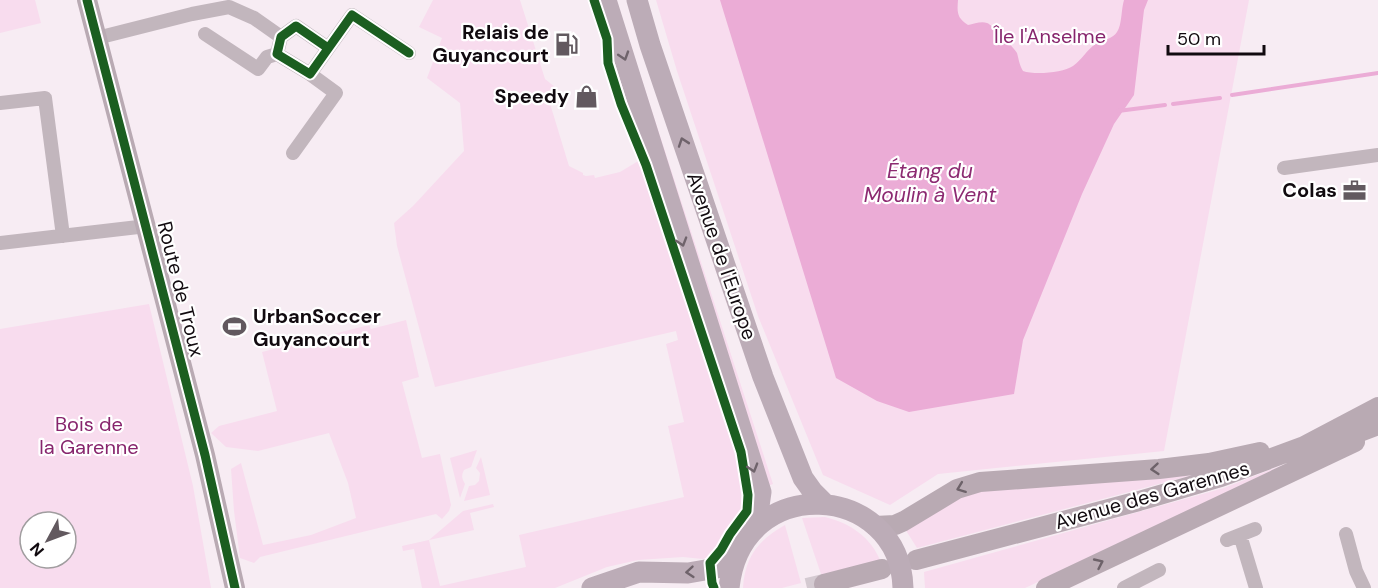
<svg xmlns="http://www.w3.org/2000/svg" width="1378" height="588" font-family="'DM Sans',sans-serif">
<rect width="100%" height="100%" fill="#f7ecf3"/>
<path fill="#f8dcee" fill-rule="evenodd" d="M0,0H35L41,23L0,33Z
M433,0H520L545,79L555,87L548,97L569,166L583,173V175L586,176L594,175L595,178L620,172L640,160L725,412L742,475L745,500L744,510L715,551L708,557L703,559L683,557L638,560L607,567L555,588H422L414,549L403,551L402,546L429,540L463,511L493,504L494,507L470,513L474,530L429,540L440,586L526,567L519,535L684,497L668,426L684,422L666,344L678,340L676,331L435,387L397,246L394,223L413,206L464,151L460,103L427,78L442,38L419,27Z
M616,0L773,484L765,487Z
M656,0H1249L1164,451L938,474L890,505L823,475L758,316L677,71Z
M149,304L193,486L211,588H0V329ZM30,522H66V558H30Z
M406,320L419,377L402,382L422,458L440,454L451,505L449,511L442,519L436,514L260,557L254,563L240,558L234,511L231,469L241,463L263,545L311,535L356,518L348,483L329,433L258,451L226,447L211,433L219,426L277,411L262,352L369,325L371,329Z
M477,450L471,467L464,470C461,476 462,479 465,484L460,498L450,458Z
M481,457L490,495L464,501L469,486L475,485L479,481L480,473L476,468Z
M1285,464L1109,549L1025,588H925L924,572L1224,488Z
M1227,466L917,548L905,529L975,489Z
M825,517C850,523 871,537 881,562L822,577L802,518Z
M785,525L801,583L782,588H743C745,557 758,540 785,525Z"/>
<path fill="#ebacd6" d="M720,0H958C957,13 957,18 968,25C974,24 981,21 987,23C993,25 1014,48 1017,53C1019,60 1019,64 1023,71C1034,75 1063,73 1073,66C1082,60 1086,50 1097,43C1104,39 1113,39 1117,32C1122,25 1121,10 1124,0H1148L1144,10L1134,95L1114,124L1082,194L1023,340L1014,394L909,412L877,401L836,378Z"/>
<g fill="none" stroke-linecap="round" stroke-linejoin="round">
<path stroke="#ebacd6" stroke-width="4" d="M1232,95L1378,73
M1173,104L1220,98
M1118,111L1165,105"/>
<path stroke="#d4cad1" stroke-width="20" stroke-dasharray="20 10" stroke-linecap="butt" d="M807,588L824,584"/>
<path stroke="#c2b6bd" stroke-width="14" d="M205,34L258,69L267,57L277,54
M97,38L192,14L229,7L254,18L281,37
M328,48L296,26L281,37L277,54L310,74L352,15L409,53
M0,103L45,98L63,236
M293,153L336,93L310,74
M1284,168L1378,155
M0,243L147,226
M1346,534L1356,571L1364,588
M1240,535L1256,588
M1227,540L1255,529
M1124,588L1159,570"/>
<path stroke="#b9aab3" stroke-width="20" d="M87,0L205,455L235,588
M1339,440L1378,425
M875,526L895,525L904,521L957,489L980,482L1159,469L1209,463L1260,452
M916,560L1139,501L1221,477L1304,446L1378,407
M824,584L882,569
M1046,588L1355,442"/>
<path stroke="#bcacb7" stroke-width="21" d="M606,0L761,492L756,527
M637,0L650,45L763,377L803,478L813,492L825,504
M592,588L639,572L688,573L711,569L717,568L737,554
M729,588C741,471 900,482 903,588"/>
<defs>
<path id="cycleway" d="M87,0L205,455L235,588
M594,0L607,39L608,63L621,104L646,165L741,452L748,495L747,511L730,534L721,550L710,563L712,583L714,588
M328,48L296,26L281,37L277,54L310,74L352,15L409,53"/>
</defs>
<use href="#cycleway" stroke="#fff" stroke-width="13"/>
<use href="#cycleway" stroke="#1b5e20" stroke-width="9"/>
</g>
<defs><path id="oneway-chevron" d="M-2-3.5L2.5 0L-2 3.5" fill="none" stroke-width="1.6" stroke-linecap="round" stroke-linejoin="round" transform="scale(1.5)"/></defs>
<g stroke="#6f636b">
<use href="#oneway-chevron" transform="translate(624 56) rotate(72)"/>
<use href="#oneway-chevron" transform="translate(683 142) rotate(-109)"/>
<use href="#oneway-chevron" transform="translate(682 242) rotate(73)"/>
<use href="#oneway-chevron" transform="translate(753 468) rotate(73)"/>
<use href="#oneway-chevron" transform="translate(690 572) rotate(175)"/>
</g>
<g stroke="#6d6269">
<use href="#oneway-chevron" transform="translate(1155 469) rotate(175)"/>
<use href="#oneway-chevron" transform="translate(961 488) rotate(159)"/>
<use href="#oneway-chevron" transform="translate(1099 563) rotate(-25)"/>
</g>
<defs>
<symbol id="fuel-bare" viewBox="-9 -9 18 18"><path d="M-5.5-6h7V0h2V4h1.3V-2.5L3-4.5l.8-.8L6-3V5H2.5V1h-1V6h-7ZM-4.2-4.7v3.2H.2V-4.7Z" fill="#62595f" stroke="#fff" stroke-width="2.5" paint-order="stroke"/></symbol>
<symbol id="shop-bare" viewBox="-9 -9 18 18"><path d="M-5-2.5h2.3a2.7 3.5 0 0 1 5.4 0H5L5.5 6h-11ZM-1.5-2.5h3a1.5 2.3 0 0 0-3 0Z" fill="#62595f" stroke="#fff" stroke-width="2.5" paint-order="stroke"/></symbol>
<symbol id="office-bare" viewBox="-9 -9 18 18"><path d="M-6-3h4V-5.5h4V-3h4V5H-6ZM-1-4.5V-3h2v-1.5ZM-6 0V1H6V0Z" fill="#62595f" stroke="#fff" stroke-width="2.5" paint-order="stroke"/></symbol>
<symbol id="stadium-bare" viewBox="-9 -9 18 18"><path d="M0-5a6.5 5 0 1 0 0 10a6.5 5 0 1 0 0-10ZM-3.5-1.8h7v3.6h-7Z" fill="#62595f" stroke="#fff" stroke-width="2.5" paint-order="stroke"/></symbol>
</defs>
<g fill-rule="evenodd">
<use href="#fuel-bare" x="550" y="28" width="33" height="33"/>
<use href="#shop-bare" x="570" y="80" width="33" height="33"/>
<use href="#office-bare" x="1338" y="174" width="33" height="33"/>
<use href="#stadium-bare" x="218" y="310" width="33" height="33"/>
</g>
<g text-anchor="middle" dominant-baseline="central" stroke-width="4.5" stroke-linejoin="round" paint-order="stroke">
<g font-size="20" font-weight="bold" fill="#110a0f" stroke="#fff" text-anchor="end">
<text x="549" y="32">Relais de<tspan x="549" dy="23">Guyancourt</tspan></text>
<text x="569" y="96">Speedy</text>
<text x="1337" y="190">Colas</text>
<text x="253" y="316" text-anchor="start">UrbanSoccer<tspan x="253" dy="23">Guyancourt</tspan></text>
</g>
<g font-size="20" fill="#87256d" stroke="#fff">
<text x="1050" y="36">Île l'Anselme</text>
<text x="89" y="424">Bois de<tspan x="89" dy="23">la Garenne</tspan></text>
</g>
<g font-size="20" fill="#110a0f" stroke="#fff">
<text transform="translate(722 256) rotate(71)">Avenue de l'Europe</text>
<text transform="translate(181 289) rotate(76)">Route de Troux</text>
<text transform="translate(1152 495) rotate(-16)">Avenue des Garennes</text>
</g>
<g font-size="21" font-style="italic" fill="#8c2a71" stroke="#fff">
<text x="930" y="171">Étang du<tspan x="930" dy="24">Moulin à Vent</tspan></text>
</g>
</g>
<g transform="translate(48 540) rotate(229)"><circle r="28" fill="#ffffff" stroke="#a09d9f" stroke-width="1.5"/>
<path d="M0-4.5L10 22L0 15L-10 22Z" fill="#62595f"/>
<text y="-9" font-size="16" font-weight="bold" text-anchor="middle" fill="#110a0f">N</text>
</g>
<path d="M1168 45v9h96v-9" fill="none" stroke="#110a0f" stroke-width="3"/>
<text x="1177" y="45" font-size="18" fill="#110a0f" stroke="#ffffff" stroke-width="4.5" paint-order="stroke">50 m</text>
</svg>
